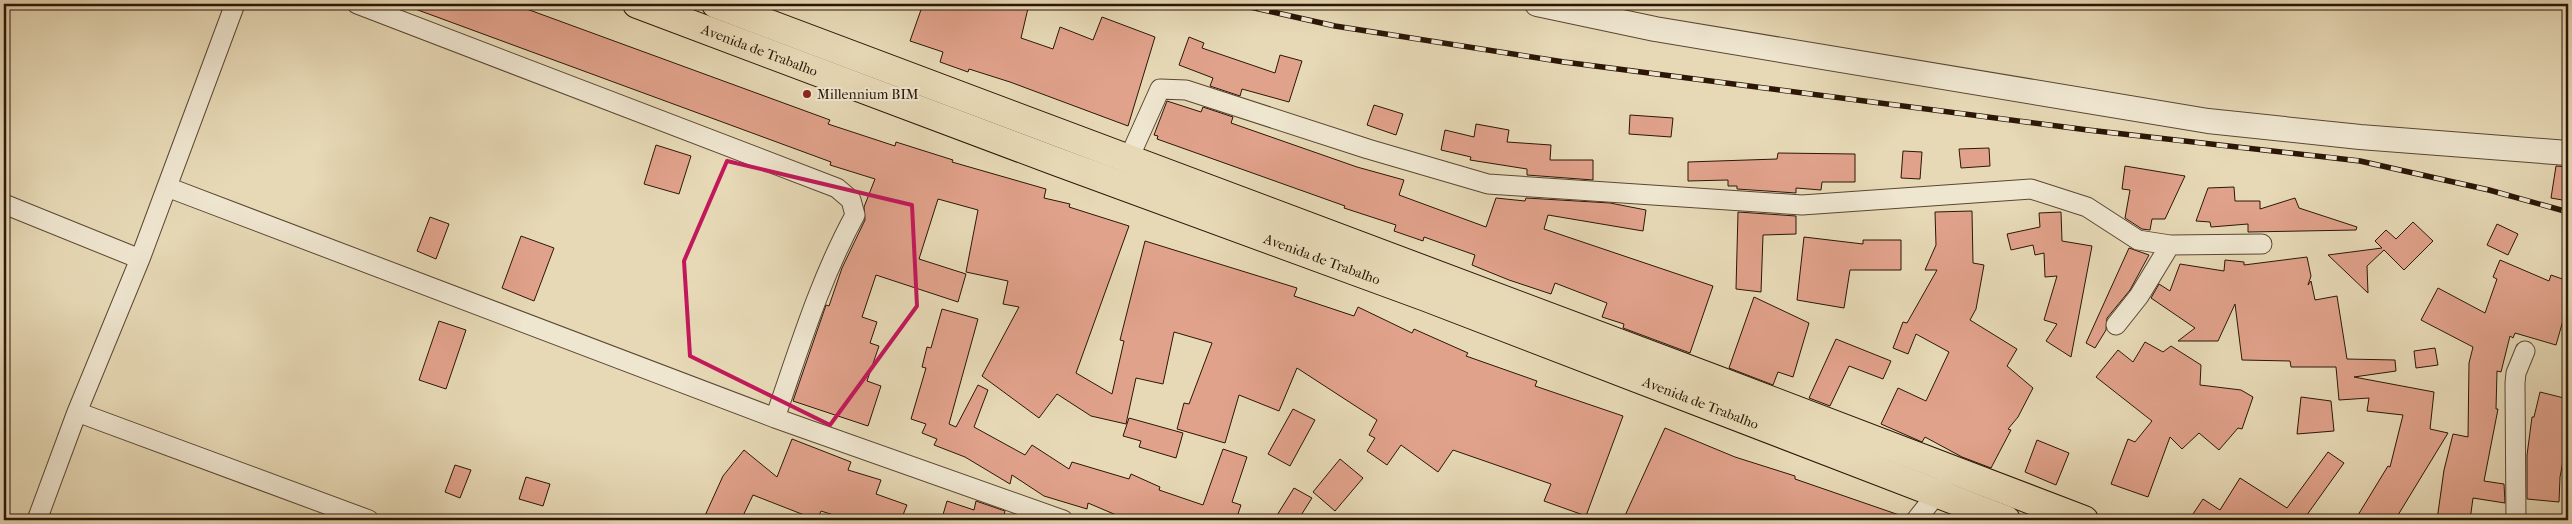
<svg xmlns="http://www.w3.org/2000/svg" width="2572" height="524" font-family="'IM FELL French Canon',serif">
<rect width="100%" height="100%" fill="#e7d9b6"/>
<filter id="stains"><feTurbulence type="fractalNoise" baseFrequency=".004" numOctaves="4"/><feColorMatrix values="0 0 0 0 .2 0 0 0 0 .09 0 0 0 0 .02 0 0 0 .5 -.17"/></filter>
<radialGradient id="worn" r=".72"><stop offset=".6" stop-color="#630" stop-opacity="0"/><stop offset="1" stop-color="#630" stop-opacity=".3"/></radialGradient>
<path fill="#e1a28b" stroke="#2b1607" d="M408,4H513L830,120L828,124L895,146L896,142L953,160L952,162L1046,189L1044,198L1070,204L1069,207L1129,226L1076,373L1112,394L1124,341L1120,340L1145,241L1297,288L1294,296L1354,316L1358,307L1412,333L1414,329L1468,353L1466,356L1537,381L1535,386L1623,416L1586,516L1544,501L1551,484L1453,450L1438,472L1401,445L1387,465L1367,451L1375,438L1369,435L1377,420L1297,368L1279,411L1239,395L1225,443L1177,429L1184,403L1189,404L1212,343L1174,332L1163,384L1136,378L1126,424L1091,416L1057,394L1039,418L982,376L1019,307L1003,304L1008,281L966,272L978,210L938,199L919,259L966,274L958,302L876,275L862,317L877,322L870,343L879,346L867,381L881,386L868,426L793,401L826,305L829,306L842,268L865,220L864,207L875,179L830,165L831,162L407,6Z
M923,4H1029L1021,38L1053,49L1060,27L1093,40L1102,17L1155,37L1128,126L1010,82L969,69L968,72L940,62L943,52L910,41Z
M1189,37L1204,43L1202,48L1275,73L1280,55L1302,61L1289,102L1242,89L1240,96L1210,86L1213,78L1179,65Z
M1167,101L1201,112L1203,107L1233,117L1231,123L1357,167L1404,180L1399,195L1486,227L1496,198L1525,201L1526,198L1610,203L1646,210L1643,231L1548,215L1544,229L1713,286L1690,353L1623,328L1624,324L1602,317L1607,303L1555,283L1551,294L1509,280L1472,265L1475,255L1424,237L1423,241L1394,231L1396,225L1344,208L1345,206L1157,139L1158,136L1154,135Z
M1374,105L1403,114L1396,135L1367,125Z
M1630,115L1673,118L1671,137L1629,134Z
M1476,124L1509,130L1507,142L1551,145L1550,160H1593V180L1527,175V169L1470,160L1471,157L1441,150L1445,130L1474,137Z
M656,145L691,156L679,194L644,184Z
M1989,148L1990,166L1961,168L1959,149Z
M1903,151L1922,152L1920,179L1901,178Z
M1778,153L1855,154V182H1822L1821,190L1796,188V193L1737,189V186H1728V180L1688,181V162L1777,159Z
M2125,166L2185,176L2165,219H2152L2150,230L2142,229L2125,218L2130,190L2122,189Z
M2556,166L2568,167V201L2551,198Z
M2234,187L2235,201H2260V209L2295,198L2299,208L2357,227L2356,230L2248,232V224L2211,227L2210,222L2196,221L2208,188Z
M1972,211L1973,263L1984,265L1976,309L1970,320L2017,349L2007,366L2033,388L2018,417L2008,429L2011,430L1991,468L1962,457L1925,437L1922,442L1881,424L1898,388L1926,401L1949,352L1916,334L1908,354L1893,348L1903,322L1907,323L1937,270H1925L1936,245L1935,212Z
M1738,212L1796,216V234L1763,235L1761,292L1736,289Z
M2061,212L2062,241L2092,246L2071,357L2046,341L2057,324L2044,320L2057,276L2045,277L2044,253L2035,255L2033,245L2011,250L2007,234L2040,227L2039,213Z
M430,217L449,224L436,259L417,251Z
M2413,222L2433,241L2404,270L2384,250L2367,266L2368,293L2328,255L2382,248L2375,241L2386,230L2396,239Z
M2497,224L2518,234L2508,255L2487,245Z
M521,236L554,248L534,301L502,288Z
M1804,237L1863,244V240H1901V270H1850L1844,308L1797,300Z
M2129,248L2149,255L2130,290L2107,318L2106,330L2095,348L2086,343Z
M2307,257L2311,276L2308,285L2311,281L2315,300L2337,296L2347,359L2395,360L2396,371L2354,377L2434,392L2430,429L2448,433L2395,520H2355L2388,466L2390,467L2403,415L2367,411L2369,398L2339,400L2336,367H2291L2290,361L2242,360L2235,304L2218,341H2178L2195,328L2151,298L2159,284L2170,291L2180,264L2224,271L2225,260L2244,262V265Z
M2500,260L2549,281L2551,275L2568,281V303L2556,345L2515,333L2513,338L2510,336L2501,372L2497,371L2496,409H2498L2484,481L2504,484L2505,503L2473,498L2470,520H2437L2444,470L2453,434L2468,437L2469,363L2473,347L2421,320L2438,288L2485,313L2497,279L2493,277Z
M1754,297L1809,323L1793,377L1778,372L1773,385L1729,368Z
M942,309L978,319L949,424L956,427L978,385L988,390L974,427L1025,455L1032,445L1069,469L1072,462L1129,479L1131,474L1160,487L1159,490L1203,505L1223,449L1247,457L1232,502L1241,505L1237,517L1238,520H1128L1088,503L1087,509L1044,496L1012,475L1010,484L965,457L934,445L937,439L922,433L926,424L911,419L926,368L922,367L927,347L931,348Z
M439,321L466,330L446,389L419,380Z
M1836,339L1891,361L1883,379L1849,366L1830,406L1809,398Z
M2145,342L2163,352L2171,346L2201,365L2200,385L2241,390L2253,397L2242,429L2238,428L2219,450L2199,433L2182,449L2170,437L2148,497L2111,484L2128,439L2135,442L2152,421L2096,377L2118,350L2133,362Z
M2435,348L2438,365L2416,368L2414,351Z
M2540,392L2568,399V436L2560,477L2559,502L2527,499V455L2532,417H2534Z
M2301,397L2331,401L2334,431L2297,434Z
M1293,409L1315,420L1290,466L1268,454Z
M1129,418L1183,433L1176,458L1139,447L1141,441L1123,436Z
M1665,428L1735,457L1795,476V479L1905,517V520H1623Z
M792,439L851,462L848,470L881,480L876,494L907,505L901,520H849L821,511L817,520L753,495L741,520H703L723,476L744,450L777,477Z
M2037,440L2069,453L2056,485L2025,472Z
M2328,452L2344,463L2304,519L2306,520H2189L2203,499L2220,510L2240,478L2287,508Z
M1340,459L1363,478L1335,511L1313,492Z
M455,465L471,470L460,498L445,492Z
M526,477L550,484L543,506L519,499Z
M1294,488L1312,498L1298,520H1274Z
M947,501L974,510L976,501L1005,511L1003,520H951L942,518Z"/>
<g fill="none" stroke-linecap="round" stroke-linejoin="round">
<defs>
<path id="minor" d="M357,4L837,188L851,200L855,215C820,279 799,349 775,418
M1129,158L1160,89L1186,90L1368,149L1488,184L1802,205L2031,189L2087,207L2138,240L2170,245L2262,244
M167,187L775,418L1063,520
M4,204L140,259
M2116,325L2139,296L2170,245
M77,412L369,520
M37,520L77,412L140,259L235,4
M1916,520L1943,486
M2516,520L2515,383L2516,373L2525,351"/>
<path id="tertiary" d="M1537,4L1655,29L2208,121L2360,137L2568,153"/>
<g id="trunk">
<path id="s1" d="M637,4L1055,161L1426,297L2006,520"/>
<path d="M716,4L1712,378L2084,520"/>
</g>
</defs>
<use href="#minor" stroke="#5a4733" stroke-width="21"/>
<use href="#tertiary" stroke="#5a4733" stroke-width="26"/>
<use href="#trunk" stroke="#2b1607" stroke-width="30"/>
<use href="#minor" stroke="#efe6d0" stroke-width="19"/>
<use href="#tertiary" stroke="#efe6d0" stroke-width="24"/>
<use href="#trunk" stroke="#e7d9b6" stroke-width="28"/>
<defs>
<path id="rail" d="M1237,4L1335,26L1564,62L2088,130L2360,161L2489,190L2568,212"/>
</defs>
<use href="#rail" stroke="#2b1607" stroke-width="5.5"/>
<use href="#rail" stroke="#efe6d0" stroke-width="4" stroke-dasharray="11" stroke-linecap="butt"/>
</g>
<path fill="none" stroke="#c2185b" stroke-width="4" stroke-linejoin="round" d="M727,161L912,205L917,306L830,425L690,356L684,261Z"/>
<circle fill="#8f2418" stroke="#efe6d0" stroke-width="2" cx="807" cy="94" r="5"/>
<g text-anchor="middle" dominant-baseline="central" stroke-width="4" stroke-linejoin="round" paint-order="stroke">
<g font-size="14" fill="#2b1607" stroke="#efe6d0">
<text stroke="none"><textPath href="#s1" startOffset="131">Avenida de Trabalho</textPath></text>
<text stroke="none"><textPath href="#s1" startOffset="731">Avenida de Trabalho</textPath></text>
<text stroke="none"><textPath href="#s1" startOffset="1136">Avenida de Trabalho</textPath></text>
</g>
<g font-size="14" fill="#2b1607" stroke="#efe6d0" text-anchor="start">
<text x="817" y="94">Millennium BIM</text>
</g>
</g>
<rect width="2572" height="524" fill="none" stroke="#e7d9b6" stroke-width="20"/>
<rect x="5" y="5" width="2562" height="514" fill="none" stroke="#2b1607" stroke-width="2.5"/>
<rect x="10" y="10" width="2552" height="504" fill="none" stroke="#2b1607"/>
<rect width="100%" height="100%" filter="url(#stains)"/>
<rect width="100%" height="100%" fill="url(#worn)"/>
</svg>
